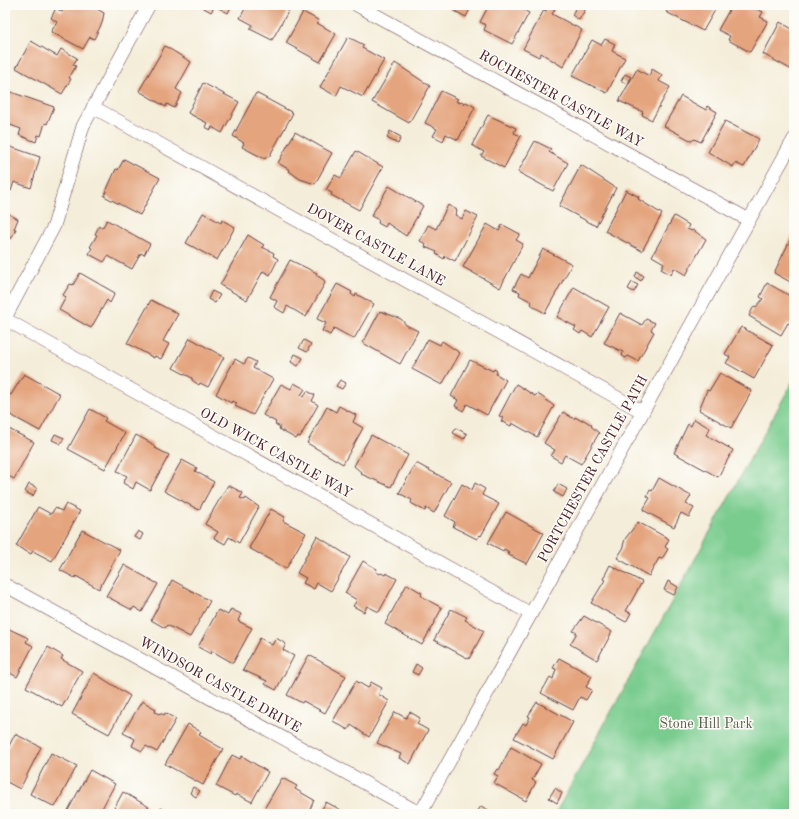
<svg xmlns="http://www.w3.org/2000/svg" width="799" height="819" font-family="'Old Standard TT',serif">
<rect width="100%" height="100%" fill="#fdfcf7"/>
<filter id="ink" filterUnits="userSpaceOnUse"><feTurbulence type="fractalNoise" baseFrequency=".025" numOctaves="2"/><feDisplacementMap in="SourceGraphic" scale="8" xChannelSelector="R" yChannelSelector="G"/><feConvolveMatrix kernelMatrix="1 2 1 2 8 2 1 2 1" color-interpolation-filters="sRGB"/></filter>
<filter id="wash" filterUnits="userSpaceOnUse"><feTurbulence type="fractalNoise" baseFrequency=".012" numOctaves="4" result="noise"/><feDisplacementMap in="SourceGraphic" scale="16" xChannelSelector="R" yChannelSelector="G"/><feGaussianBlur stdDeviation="0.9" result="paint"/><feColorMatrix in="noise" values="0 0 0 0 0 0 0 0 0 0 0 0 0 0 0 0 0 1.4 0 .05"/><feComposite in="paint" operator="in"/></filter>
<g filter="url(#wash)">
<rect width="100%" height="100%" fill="#f4edd9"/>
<path fill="#79cc8e" stroke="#62765c" d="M794,379V814H555Z"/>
<g id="blocks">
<path fill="#e4a47e" d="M66,5H90L104,13L102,23L94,39L90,37L83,49L51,32L57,22L51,18L56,8L62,12Z
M203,5H232L228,13L215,6L211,12L202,7Z
M247,5H282L289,10L272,40L250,29L253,25L240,18Z
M453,5H472L466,17L451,9Z
M489,5H515L529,13L512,44L484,30L486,25L480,22Z
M577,5L585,10L579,20L572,15Z
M670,5H718L703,31L666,12Z
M732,5H747L755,8L763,12L760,17L768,21L750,52L728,40L730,36L718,30Z
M549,6L555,9L552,14L582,30L563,67L541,53L539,57L523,49L544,10L546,11Z
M303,12L318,20L317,23L336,34L320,62L286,43Z
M780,22L794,30V71L763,54Z
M348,37L364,45L362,48L384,60L363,97L341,86L336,96L320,87Z
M605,39L615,44L612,51L625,58L607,93L572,76L592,40L601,45Z
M31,41L57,56L61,49L77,58L73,65L76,66L69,78L71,79L62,94L16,68Z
M165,46L191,62L176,89L182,93L174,108L167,104L166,107L139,91Z
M395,63L430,86L409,123L372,102Z
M637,69L649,76L652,69L662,75L659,81L670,87L652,120L642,115L643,112L619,101Z
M625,74L631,77L628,84L621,81Z
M203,83L239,102L222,133L212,127L211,130L205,127L207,123L188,113Z
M5,90L54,107L47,124L45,123L41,136L38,135L36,142L19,135L21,129L5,123Z
M441,91L458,99L456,101L460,103L461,102L465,104L466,102L475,107L458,140L446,134L443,141L433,136L437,129L425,123Z
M256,93L293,113L269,157L267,156L265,159L242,147L244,143L233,136Z
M681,96L706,110L707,106L717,112L701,142L694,139L692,141L664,126Z
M488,115L516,128L514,133L521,136L504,168L481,156L484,152L472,145Z
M725,121L759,139L744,167L735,163L733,167L708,152Z
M390,131L401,137L398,144L387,138Z
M295,132L332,153L315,184L300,179L289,171L290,170L278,163Z
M535,141L551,149L549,152L568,163L553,191L518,172Z
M5,145L40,157L31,188L14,182L11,191L5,189Z
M356,151L383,167L359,210L331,195L332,193L326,190L335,175L341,178Z
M124,159L160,178L140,215L104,196L116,169L118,170Z
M581,165L616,188L596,226L559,206Z
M389,186L423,206L406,236L387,223L385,227L378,223L379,220L371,216Z
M626,190L639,197L638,199L662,214L642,251L605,231Z
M448,205L457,210L455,215L462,219L466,211L478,217L455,261L445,256L444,259L436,254L437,252L425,247L426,244L420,241L428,225L436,229Z
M5,212L18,219L14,229H16L11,239L8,237L5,244Z
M203,213L221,223L222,220L235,227L217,260L186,243Z
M674,216L689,225L687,229L692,231L693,230L706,239L686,275L674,268L671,275L661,269L664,263L652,256Z
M107,220L150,244L144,255L141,253L132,269L108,256L104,262L89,254L92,248L90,247L97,235L95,234L99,226L102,228Z
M487,224L499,231L502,225L505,226L520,234L516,240L523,244L500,288L463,267Z
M248,235L264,245L262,247L274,253L273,256L278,259L270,275L263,271L247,300L220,285Z
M792,236L794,237V284L774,273Z
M543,249L572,264L545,313L536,308L531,304L532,302L519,295L520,292L513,289L521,274L528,278Z
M290,260L317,273L316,275L324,280L325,283L306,317L287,306L284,313L274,307L277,301L270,297Z
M637,272L644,276L641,281L635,277Z
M80,273L115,293L110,303L107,300L91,328L59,310L66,297L63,295L70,284L73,285Z
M632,282L638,285L634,292L628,289Z
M767,283L794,298V327L788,323L781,335L749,316L754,306L756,307L763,299L760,297Z
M337,284L352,292L351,294L355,297L356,294L374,304L354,339L334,328L330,335L322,331L326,323L317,319Z
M574,287L609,307L592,337L582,331L580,334L574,330L576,327L557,317Z
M212,291L220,295L215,303L208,299Z
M151,300L178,314L163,341L169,344L161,359L155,356L154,358L127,343Z
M380,311L401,319L406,325L418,331L400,364L363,343Z
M620,313L642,325L646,319L655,323L651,330L654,332L638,361L628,356L626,358L622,356L623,352L604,343Z
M741,327L773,345L754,379L726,363L730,357L725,354Z
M190,338L224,357L208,387L200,383L199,385L192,380V378L173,368Z
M428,339L440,345L442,341L460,353L442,385L412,369Z
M304,340L311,344L307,352L299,348Z
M295,354L303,358L298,366L291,362Z
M248,358L256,362L253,368L273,379L253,415L235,406L237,403L232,401L231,403L216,394L235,359L244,364Z
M470,360L493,371L494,369L497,371L496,374L506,380L487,415L467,404L463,411L455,406L458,400L451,396Z
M720,373L752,391L731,428L699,410L707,390L709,391Z
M24,374L60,394L40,431L5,412V401L9,394L11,395Z
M340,380L346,383L342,389L336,386Z
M294,383L305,389L301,395L304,397L307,391L315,395L312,401L318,405L300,437L298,436L296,439L279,429L280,427L275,424L276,422L263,415L281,384L291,389Z
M516,384L535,396L537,394L541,396L554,406L537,437L512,423L511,426L501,421L503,418L499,416Z
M339,406L356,415L353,422L363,428L343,464L307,443L327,407L336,412Z
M90,409L106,418L104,421L125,433L105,469L68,449Z
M563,412L574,419L575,417L582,421V419L592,425L591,426L599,433L581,464L565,455L561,462L551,456L555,450L544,443Z
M694,419L710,428L706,435L733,450L718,477L674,453L688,424L691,426Z
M5,427L34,442L14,479L5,474Z
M456,428L467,434L464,439L453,433Z
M55,434L64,438L61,444L52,440Z
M136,435L151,443L155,448L169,455L150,490L136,482L133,489L123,483L127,476L117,471Z
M371,435L408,455L391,487L361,474L362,473L354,466Z
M182,460L197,468L195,471L214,482L199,510L164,491Z
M416,463L451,482L434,513L426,508L425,511L411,503L412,500L399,493Z
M659,478L691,496L686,504L694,508L689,517L681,513L674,527L643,510L650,498L647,496L650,490L652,491Z
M475,483L485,489L482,495L499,504L481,536L480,535L477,539L453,527L455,522L445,516L462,484L472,490Z
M29,484L37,488L33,496L25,492Z
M558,484L567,489L563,497L554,492Z
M228,485L243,493L240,498L245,500L246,498L259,507L239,543L229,537L225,544L214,538L218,532L205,524Z
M66,504L80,511L52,561L33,551L31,554L16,546L38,507L51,514L55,508L62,511Z
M271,509L285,517L283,521L306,533L286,569L249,548Z
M506,512L544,533L527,564L507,554L509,552L504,549L503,551L488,543Z
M638,522L669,539L665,547L668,549L662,559L659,558L649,576L617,558L624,547L623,546L625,539Z
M82,530L120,550L99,589L76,576L75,578L60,570Z
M138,531L143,534L140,540L134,537Z
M317,536L350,557L331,591L317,583L314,589L303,583L306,578L297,573Z
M363,561L377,569L376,572L380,574L381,573L385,575L386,573L397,579L379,612L367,606L364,612L353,606L357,600L345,593Z
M124,565L158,584L142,612L134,607L132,610L106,596Z
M610,565L642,582L626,611L631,613L626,622L591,603L605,580L603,579Z
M172,580L210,601L190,637L167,625L165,628L151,620Z
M668,581L678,587L674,595L664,590Z
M407,584L422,593L421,595L424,598L442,608L422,645L385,624Z
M231,609L241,614L238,621L252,628L233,663L212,651L211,654L198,647L218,610L228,615Z
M451,609L467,617L465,620L484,631L469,659L434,640Z
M584,616L612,632L597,660L570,644L577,633L573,631Z
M5,627L28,638L26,642L33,646L17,677L5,670Z
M260,638L272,645L276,638L286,644L283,650L294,656L276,690L265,684L267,681L243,670Z
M48,647L63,656L61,659L82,671L62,707L26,687Z
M309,655L346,676L325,713L305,702L303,701L302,703L287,695Z
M559,658L592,676L586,687L592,690L586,700L580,697L573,710L541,693L550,677L553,679L556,669L553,668Z
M416,664L422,668L418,675L412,672Z
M94,673L130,696L109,734L72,714Z
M356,681L368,688L371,682L382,688L378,694L389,701L369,737L351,725L348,730L333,721Z
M142,701L156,709L155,712L159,714L160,713L164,715L165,713L176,719L157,752L146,746L142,751L132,746L135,739L123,733Z
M537,702L573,722L553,759L514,738L523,723L526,725L530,717L528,716Z
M395,712L406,718L410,712L420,718L417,724L428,730L410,764L399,758L401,754L377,743Z
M188,724L201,732L199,735L223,749L203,785L165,764Z
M15,734L41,747L20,789L5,781V754Z
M511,747L541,764L532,780L536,782L526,801L494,783L498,776L494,774L497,769L499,770Z
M51,753L77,766L55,807L30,794Z
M232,755L240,759L242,756L268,772L252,802L236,794L235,796L216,786Z
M90,770L115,784L99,814H66Z
M282,778L297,786L295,789L314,800L308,814H274L264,809Z
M193,787L200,791L196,797L190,793Z
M555,788L562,793L557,803L549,798Z
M123,792L149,807L145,814H111Z
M326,802L341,810L339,814H319Z
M481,806L495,814H476Z
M161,808L172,814H157Z"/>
</g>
</g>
<g filter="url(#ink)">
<use href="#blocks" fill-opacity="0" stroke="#643e45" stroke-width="1"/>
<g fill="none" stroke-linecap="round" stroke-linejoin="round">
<defs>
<path id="street" d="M357,5L749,220
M93,107L643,412
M5,318L54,226L83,126L149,5
M5,319L531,614
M5,585L421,814
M420,814L794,139"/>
</defs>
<use href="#street" stroke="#643e45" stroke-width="14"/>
<use href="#street" stroke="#fff" stroke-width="13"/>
</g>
</g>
<g text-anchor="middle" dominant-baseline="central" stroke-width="3" stroke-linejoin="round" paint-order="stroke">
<g font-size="14" fill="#4a1f2b" stroke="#fdfcf7">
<text transform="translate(561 99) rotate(29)">ROCHESTER CASTLE WAY</text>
<text transform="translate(376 245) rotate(29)">DOVER CASTLE LANE</text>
<text transform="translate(276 453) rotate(29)">OLD WICK CASTLE WAY</text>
<text transform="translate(593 469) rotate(-61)">PORTCHESTER CASTLE PATH</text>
<text transform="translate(220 685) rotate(29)">WINDSOR CASTLE DRIVE</text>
</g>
<g font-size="14" fill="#5a5c4e" stroke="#fdfcf7">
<text x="706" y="724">Stone Hill Park</text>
</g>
</g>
<rect width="799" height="819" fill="none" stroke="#fdfcf7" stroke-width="20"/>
</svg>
